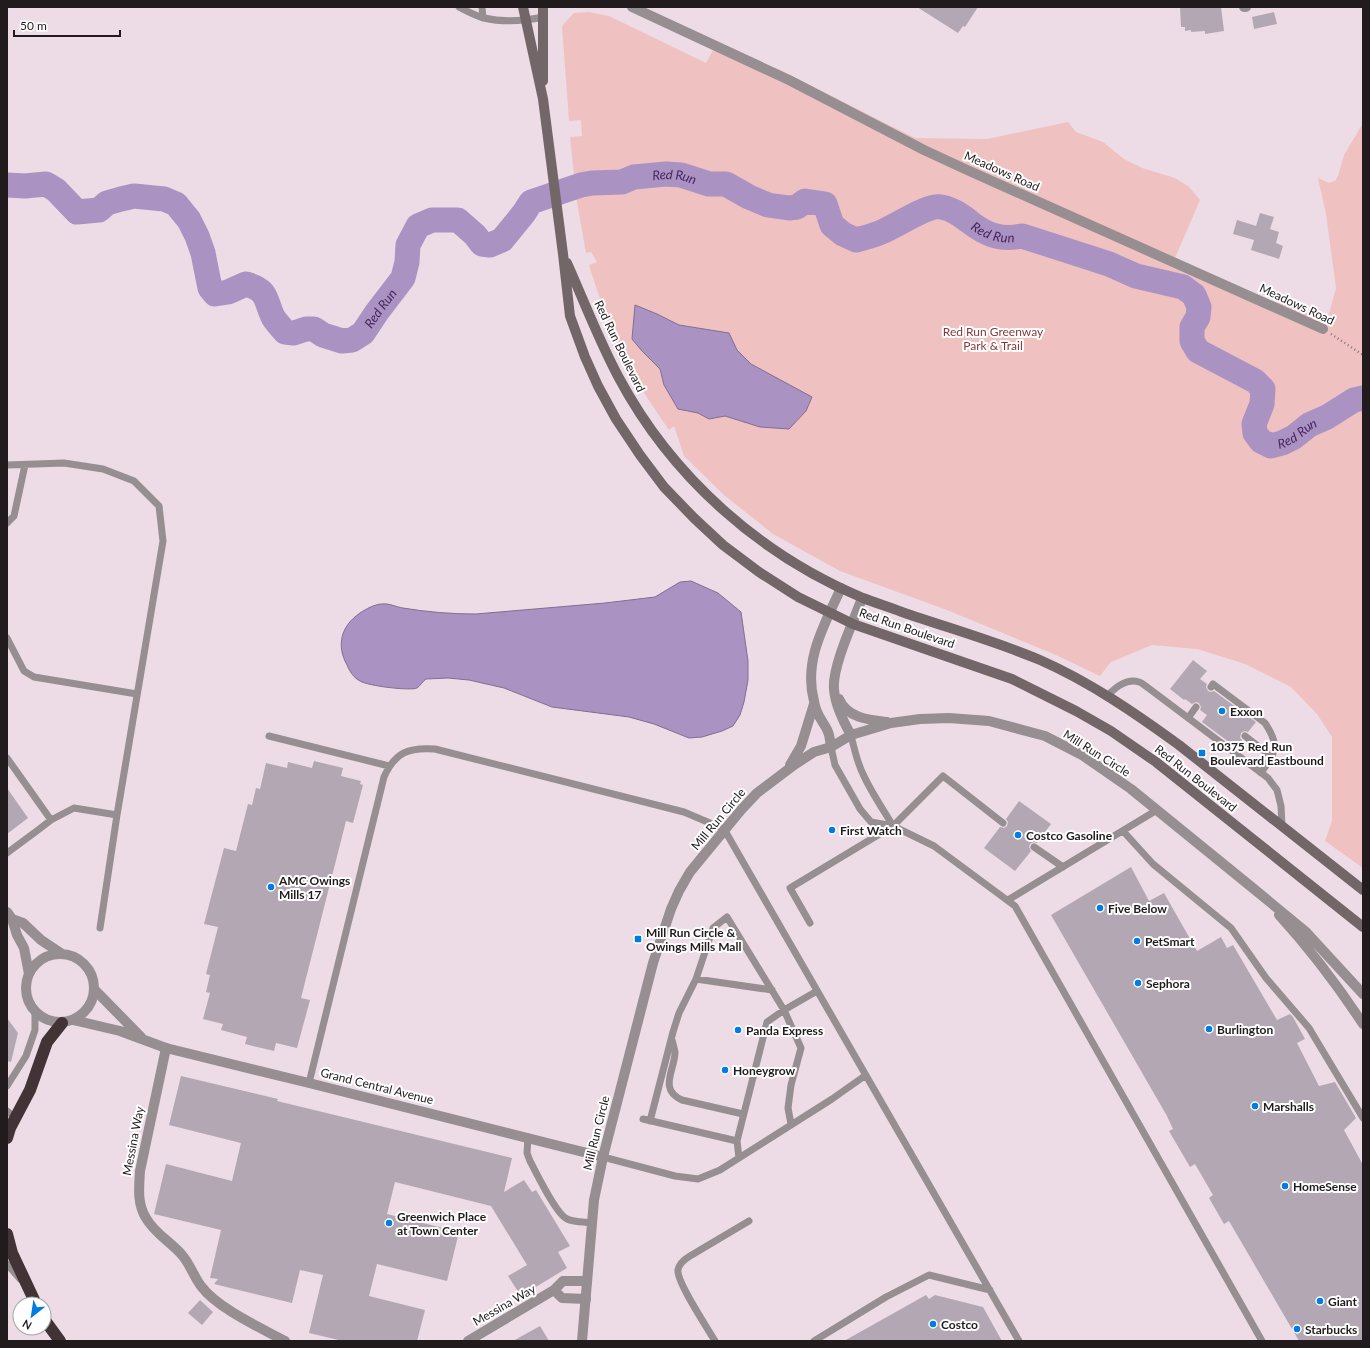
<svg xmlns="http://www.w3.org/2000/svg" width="1370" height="1348" font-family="Lato,sans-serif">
<rect width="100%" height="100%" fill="#eddce6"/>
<path fill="#efc1c0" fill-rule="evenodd" d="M589,12L609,16L706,63L713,50L778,69L915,138L987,139L1068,122L1076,132L1103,142L1124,159L1142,168L1175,178L1189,187L1200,200L1175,258L1276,303L1278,299L1327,321L1336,288L1326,214L1318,178L1329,183L1335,181L1338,176L1344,155L1363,123V868L1325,841L1332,821V737L1317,714L1291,687L1245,664L1197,649L1152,645L1111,662L1100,676L1056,655L947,610L840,571L773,534L724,495L684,456L674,426L669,430C651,404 633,377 619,348C607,321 598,293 589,265L597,262L591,252L586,253L577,202L570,137L582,136L581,120L569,121L562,26L574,13ZM698,413L794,424L760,427L725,416L709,419Z"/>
<path fill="#aa92c2" stroke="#816e91" d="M635,305L657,314L679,325L729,333L737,350L751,364L812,397L806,411L789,429L760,427L725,416L709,419L698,413L678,409L664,385L660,369L642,351L632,339Z
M691,581L718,593L741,612L748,661V680L744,702L740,715L733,726L722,731L702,737L689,738L654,724L629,717L552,707L504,688L469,680L448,678L426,679C423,681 420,686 417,688C410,691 368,686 360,681C354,678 350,672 347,665C336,645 341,626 360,613C366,609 375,604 382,604C389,603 396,607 403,608C427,612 451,614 476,614L605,603L655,597L680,582Z"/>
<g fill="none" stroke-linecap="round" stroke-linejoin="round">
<path stroke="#aa92c2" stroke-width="25" id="s1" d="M7,185L25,186L46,184L56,190L77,212L99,210L107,203L121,199L134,196L164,199L176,204L189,220L197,236L203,253L210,288L215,294L228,292L246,284C269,291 264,298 273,317C276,322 281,327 285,332L294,333L306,329H314L323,335L342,341L352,340L363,333L377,312L403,278L407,262L408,245L418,226L432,220H458L475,235L482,244L490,245L502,240L524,213L531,202L581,185L592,183L622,182L634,177L666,174L681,175L709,184H726L749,197L768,205L789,208L797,207L805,201L825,204L832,225L843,234L856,240C864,238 872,236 879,233C894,228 927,204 941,207C953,209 962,216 971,223C988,236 1002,240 1022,236L1109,264L1136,276L1183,287L1194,295L1199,307L1198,317L1192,327V341L1198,351L1255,381L1263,389L1262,404L1254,424L1255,433L1261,441L1271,446L1282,443L1294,437L1309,425L1327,417L1354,400L1363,398"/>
</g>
<path fill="#b3a7b3" d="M917,7H978L965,27L963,26L958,33Z
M1180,7H1221L1224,31L1205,34V31L1191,32V30L1185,31V27H1181Z
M1274,12L1277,24L1254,29L1252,17Z
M1260,213L1274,217L1270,229L1279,232L1276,243L1283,246L1279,259L1251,250L1254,240L1233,234L1237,220L1256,226Z
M1193,660L1207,671L1200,679L1207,684L1206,687L1208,691L1211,692L1214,691L1256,722L1248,732L1245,731L1241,733L1240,738L1242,740L1237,748L1202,722L1207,715L1200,710L1201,707L1199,703L1196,702L1192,704L1185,699L1184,700L1170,689Z
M314,761L343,768L341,776L361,781L360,784L363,785L353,823L346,821L301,998L310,1000L297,1048L276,1043L274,1051L245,1044L247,1037L221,1030L223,1024L203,1019L210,993L206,992L210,975L206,974L218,927L204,924L224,848L236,851L248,804L252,805L256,788L260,789L266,763L287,768L288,762L312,768Z
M7,788L28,818L7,834Z
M1019,801L1051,824L1037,843L1034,842L1030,844L1029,847L1031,851L1015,871L984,848L1000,827L1004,828L1007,826L1008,822L1006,819Z
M1131,867L1149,901L1164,893L1197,951L1221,937L1227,948L1233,945L1277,1020L1290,1014L1293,1017L1305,1039L1297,1043L1319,1086L1335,1082L1356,1118L1344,1130L1363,1165V1341H1299L1229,1221L1224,1224L1209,1198L1213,1195L1195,1164L1190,1167L1169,1131L1173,1129L1167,1116L1051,915Z
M7,1018L18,1033L11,1062L7,1061Z
M181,1076L278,1099L277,1101L512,1158L504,1192L524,1180L532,1192L536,1190L570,1246L558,1252L567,1268L521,1296L508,1276L527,1265L491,1206L395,1182L387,1214L459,1232L447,1281L377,1264L369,1296L425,1310L417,1341H343L309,1333L323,1275L300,1270L292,1303L214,1284L218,1279L210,1278L221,1230L154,1214L166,1164L232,1181L241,1143L169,1125Z
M926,1295L929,1299L935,1295L983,1307L1002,1341H844Z
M200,1300L213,1312L202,1325L188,1313Z
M540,1326L549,1341H513Z"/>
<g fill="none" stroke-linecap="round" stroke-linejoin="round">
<path stroke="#84797f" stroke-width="2.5" stroke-dasharray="1 3" stroke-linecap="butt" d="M1331,334L1363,355"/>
<path stroke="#968e90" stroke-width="7" d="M459,7C467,11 476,16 484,18C505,23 524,21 544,17
M482,7L483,18
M7,465L64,463L103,469L134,481L159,506L163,541L117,815L74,808L51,820L7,758
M7,523L14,516L25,465
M7,638L24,671L34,677L137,694
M1211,687L1213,684L1265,723C1281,747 1275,752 1261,773
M1107,696C1115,688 1126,678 1139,682C1141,682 1145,686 1147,687L1268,778L1277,790L1281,806L1282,826
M1188,718L1196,707
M851,735C854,748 857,762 863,774C871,792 883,809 893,826
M269,736L389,766
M1245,736L1272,757
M831,747L835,765L860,809L871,822L893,826L934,846L1015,906L1262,1341
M1123,831L1153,864L1231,928L1266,978L1309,1028L1363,1118
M1034,847L1063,867
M7,853L38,830L51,820
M1008,900L1157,810
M810,923L790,888L893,826L943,776L1003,823
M100,928L117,815
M772,990L696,979L713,928L727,917L784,1010L801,1048L791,1085L788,1108L791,1124
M672,1040C673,1043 674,1048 675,1052C675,1070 658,1089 682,1100L743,1114
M309,1083L384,777C395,752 409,747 435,749L684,812L724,829L1019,1341
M7,1086L26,1056L35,1030V1012
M7,1111L16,1118
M643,1119L737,1141
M650,1121L673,1032L679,1013L696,979
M528,1137L527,1153L530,1161C537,1174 556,1214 567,1219C574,1222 584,1222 592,1223
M603,1157L675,1176L698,1179L720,1170L832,1099L866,1075
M739,1158L737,1141L767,1022L784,1010L817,991
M7,1264L20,1279
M715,1341C708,1329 676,1281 678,1270C679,1263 685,1259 690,1256L749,1221
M814,1341L886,1297L929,1275L990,1290"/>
<path stroke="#968e90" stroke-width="10" d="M632,7L789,80L924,150L965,169L1323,329
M1244,7H1246
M166,1048L140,1171C139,1187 137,1204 146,1218C154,1233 171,1242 182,1255C190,1264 194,1277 201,1286C217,1308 261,1328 285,1341
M586,1299L562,1298L554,1290L563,1281H587
M468,1341L554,1290"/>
<path stroke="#968e90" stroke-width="10" d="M839,699C847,718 869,720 887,722
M851,735C843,721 835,705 834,689C832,666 854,621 862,598
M831,747C830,742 830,736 828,732C827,728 824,725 822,721C818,715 815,708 814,701C803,660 825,624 841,588
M790,765L801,746L814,704
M7,912L12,919L17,935L24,948L29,974
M1279,915C1310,949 1338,986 1363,1024
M12,919L23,923L41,940L62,954
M26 988a34 34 0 1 1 68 0a34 34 0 1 1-68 0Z
M94,989L141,1037
M73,1020L120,1031L166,1048L309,1083L603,1157
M582,1341L594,1200L603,1157L653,963L671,909L679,891L690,872L741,810L757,793L794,765L814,752L831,747L851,735L891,723L920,719L949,718L989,721L1045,736L1082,755L1131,789L1254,889L1305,931L1363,994"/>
<path stroke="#726669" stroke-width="10" d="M523,7L543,99L563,254L570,316L585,357L598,386L616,419L640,455L664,487L694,518L723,545L759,572L798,597L853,624L1012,679L1076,711L1111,731L1156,762L1363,927
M543,81V7
M567,263C584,301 599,341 619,378C672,477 760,555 863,598C876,603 889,607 902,612C948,628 995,641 1040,660C1090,682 1135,713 1179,745L1363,890"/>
<path stroke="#423337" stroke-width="12" d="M7,1138L10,1128L30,1090L47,1042L62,1023
M7,1234L12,1253L36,1304
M44,1319L60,1341"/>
</g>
<g fill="#007ce2" stroke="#fff" stroke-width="1.5">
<circle cx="1222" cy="711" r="4"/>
<rect x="1198" y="749" width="8" height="8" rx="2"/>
<circle cx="832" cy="830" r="4"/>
<circle cx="1018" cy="835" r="4"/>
<circle cx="271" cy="887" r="4"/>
<circle cx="1100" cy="908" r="4"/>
<rect x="634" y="935" width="8" height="8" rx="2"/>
<circle cx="1137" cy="941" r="4"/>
<circle cx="1138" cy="983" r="4"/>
<circle cx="1209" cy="1029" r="4"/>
<circle cx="738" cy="1030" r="4"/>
<circle cx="725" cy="1070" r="4"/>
<circle cx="1255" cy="1106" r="4"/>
<circle cx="1285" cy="1186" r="4"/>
<circle cx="389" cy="1223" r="4"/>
<circle cx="1320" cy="1301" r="4"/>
<circle cx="933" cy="1324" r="4"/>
<circle cx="1297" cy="1329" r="4"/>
</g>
<g text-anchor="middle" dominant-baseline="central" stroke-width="4" stroke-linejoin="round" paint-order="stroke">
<g font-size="12" fill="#211b1e" stroke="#fff">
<text transform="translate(1002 171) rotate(24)">Meadows Road</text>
<text transform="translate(1297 304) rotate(25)">Meadows Road</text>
<text transform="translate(620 346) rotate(64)">Red Run Boulevard</text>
<text transform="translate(907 628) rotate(19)">Red Run Boulevard</text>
<text transform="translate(1097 753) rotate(32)">Mill Run Circle</text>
<text transform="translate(1196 778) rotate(38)">Red Run Boulevard</text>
<text transform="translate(718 819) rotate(-50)">Mill Run Circle</text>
<text transform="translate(377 1086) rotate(14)">Grand Central Avenue</text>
<text transform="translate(596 1133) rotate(-76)">Mill Run Circle</text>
<text transform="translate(133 1141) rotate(-79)">Messina Way</text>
<text transform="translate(504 1305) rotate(-30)">Messina Way</text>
</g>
<g font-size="12" fill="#83393c" stroke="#fff">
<text x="993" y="331">Red Run Greenway<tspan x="993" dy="14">Park &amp; Trail</tspan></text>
</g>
<g font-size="12" font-weight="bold" fill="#211b1e" stroke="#fff" text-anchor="start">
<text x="1230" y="711">Exxon</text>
<text x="1210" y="746">10375 Red Run<tspan x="1210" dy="14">Boulevard Eastbound</tspan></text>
<text x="840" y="830">First Watch</text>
<text x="1026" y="835">Costco Gasoline</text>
<text x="279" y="880">AMC Owings<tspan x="279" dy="14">Mills 17</tspan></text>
<text x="1108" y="908">Five Below</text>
<text x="646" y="932">Mill Run Circle &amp;<tspan x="646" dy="14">Owings Mills Mall</tspan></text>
<text x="1145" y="941">PetSmart</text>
<text x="1146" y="983">Sephora</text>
<text x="1217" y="1029">Burlington</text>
<text x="746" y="1030">Panda Express</text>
<text x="733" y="1070">Honeygrow</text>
<text x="1263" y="1106">Marshalls</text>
<text x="1293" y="1186">HomeSense</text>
<text x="397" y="1216">Greenwich Place<tspan x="397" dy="14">at Town Center</tspan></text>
<text x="1328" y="1301">Giant</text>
<text x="941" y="1324">Costco</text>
<text x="1305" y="1329">Starbucks</text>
</g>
<g font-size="13" font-style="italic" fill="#472761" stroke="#fff">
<text stroke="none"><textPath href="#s1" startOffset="881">Red Run</textPath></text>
<text stroke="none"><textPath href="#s1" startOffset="1242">Red Run</textPath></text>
<text stroke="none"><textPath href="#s1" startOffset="496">Red Run</textPath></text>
<text stroke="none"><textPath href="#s1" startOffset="1687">Red Run</textPath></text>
</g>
</g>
<rect width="1370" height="1348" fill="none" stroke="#211b1e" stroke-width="16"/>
<g transform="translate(32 1316) rotate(210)"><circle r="19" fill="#ffffff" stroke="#a6a4a5"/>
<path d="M0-3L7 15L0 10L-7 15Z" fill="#007ce2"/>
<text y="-6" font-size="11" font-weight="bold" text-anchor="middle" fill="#211b1e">N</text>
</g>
<path d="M14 30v6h106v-6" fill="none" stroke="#211b1e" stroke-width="2"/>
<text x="20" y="30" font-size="12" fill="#211b1e" stroke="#ffffff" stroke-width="3" paint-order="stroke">50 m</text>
</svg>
